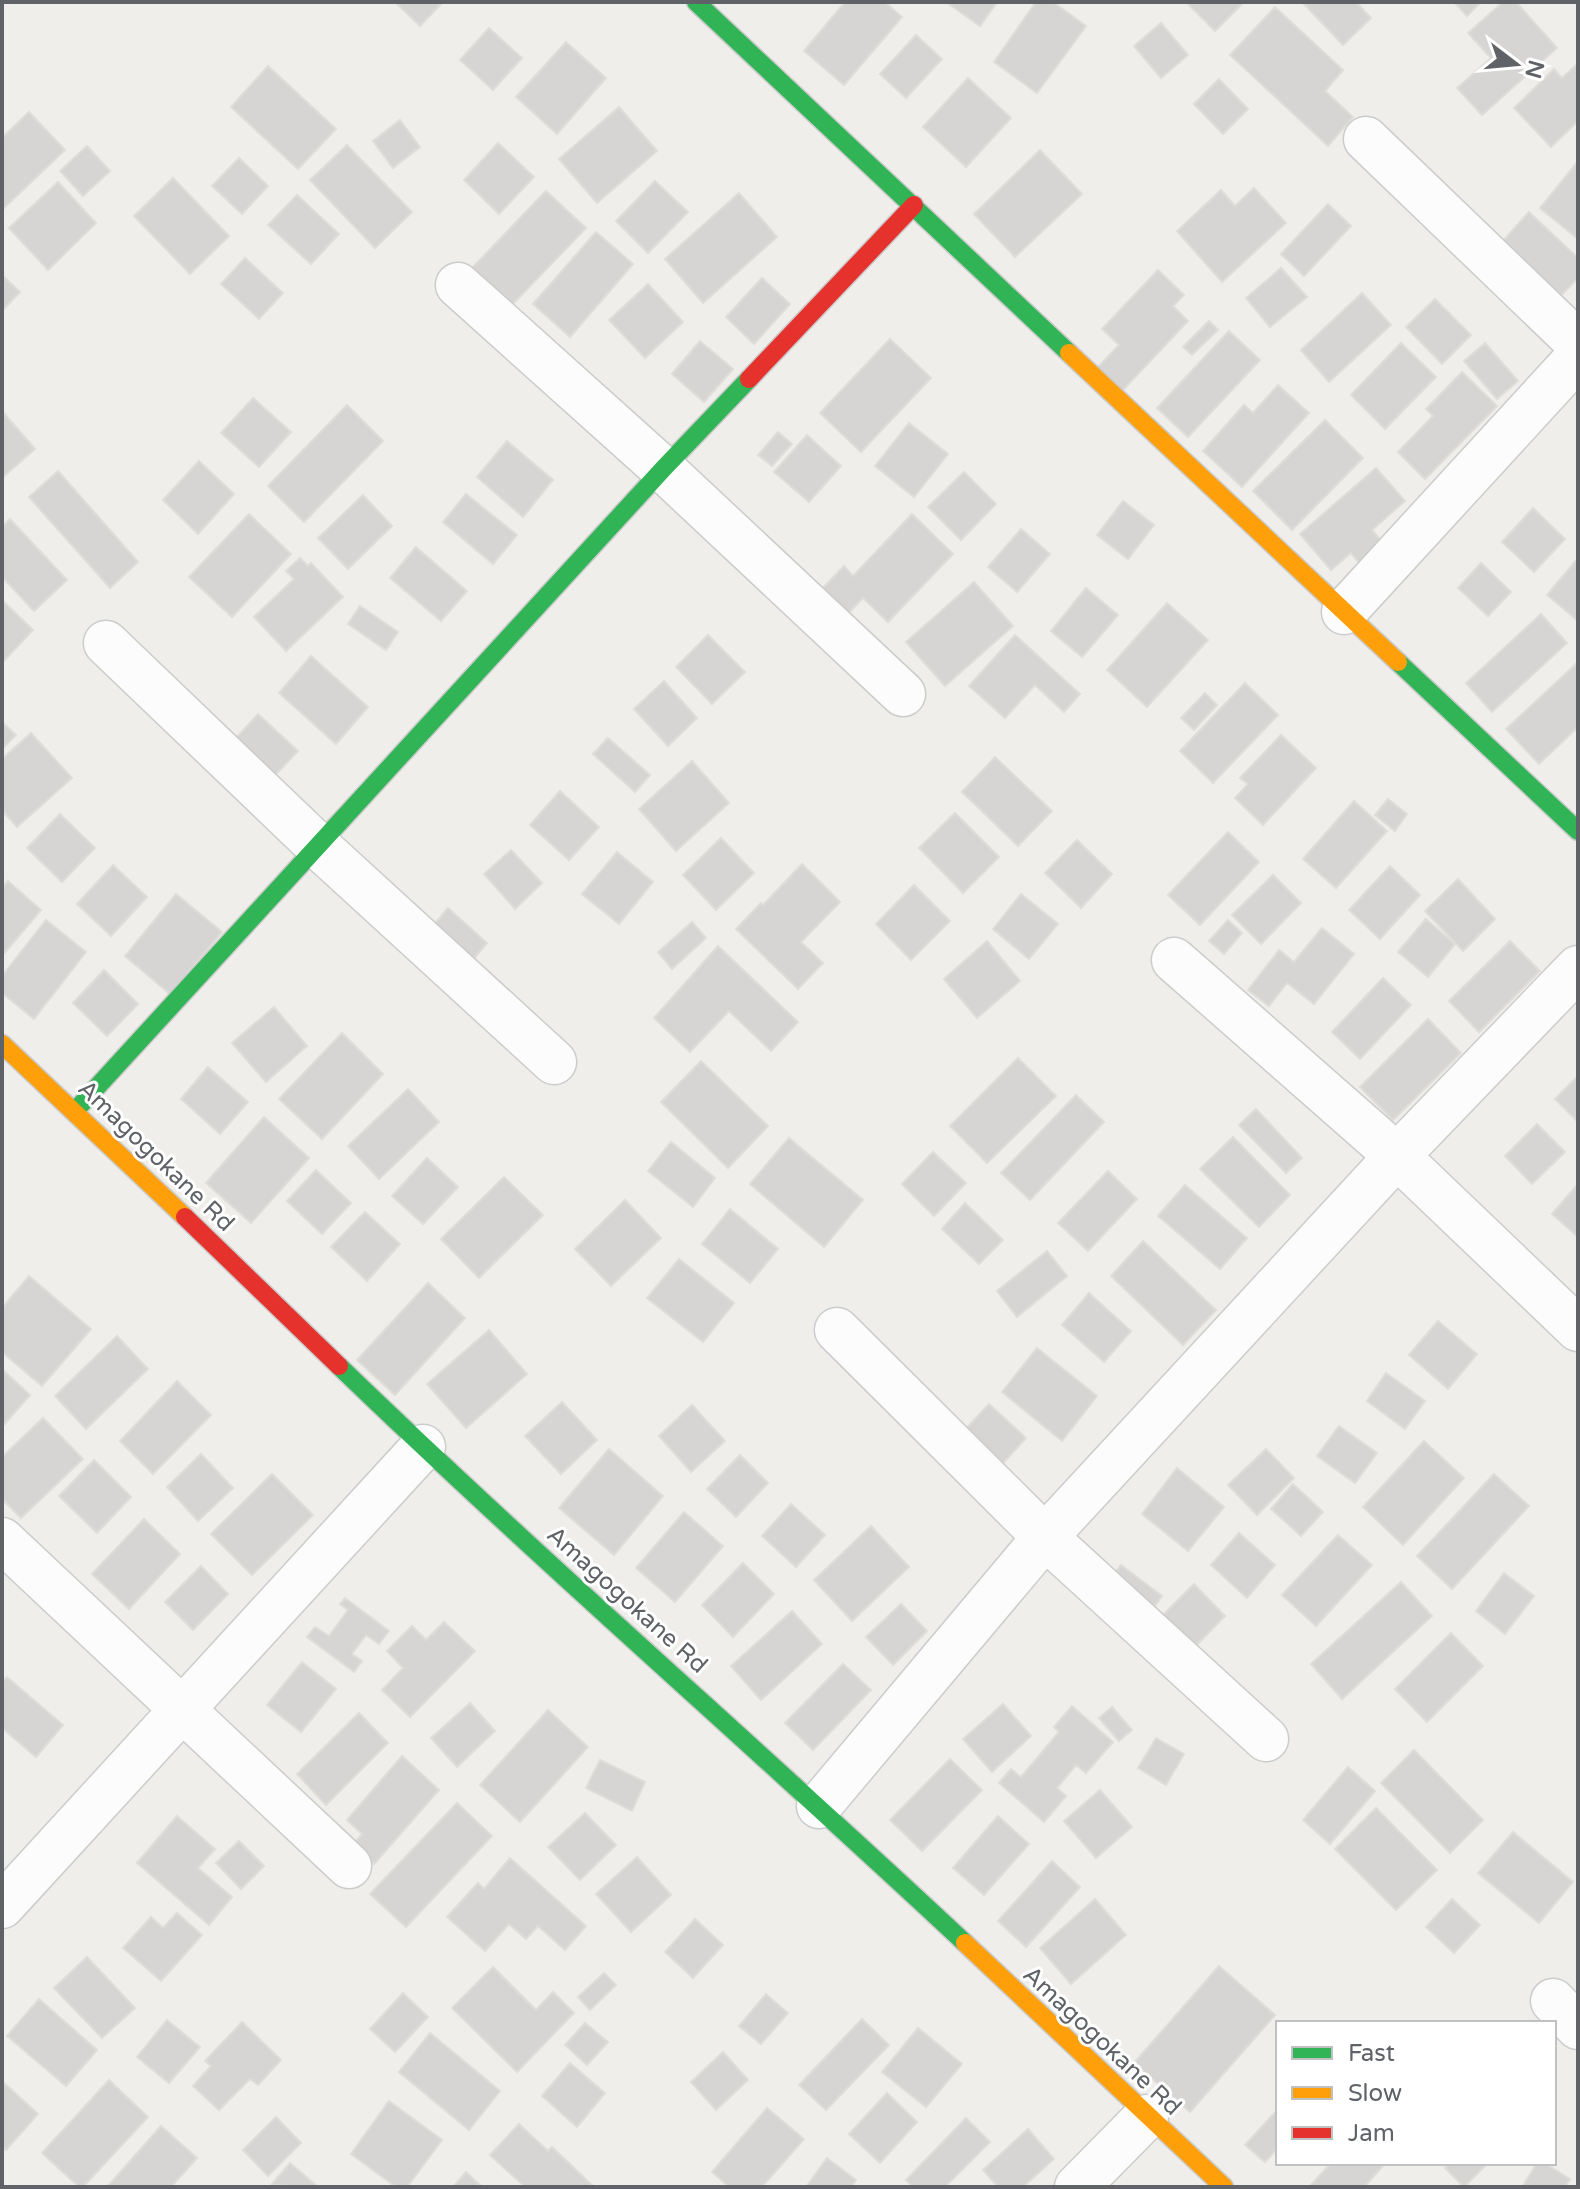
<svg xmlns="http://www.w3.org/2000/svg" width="1580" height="2189" font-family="'Varela Round',sans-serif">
<rect width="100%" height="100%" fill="#efeeea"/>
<path fill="#d6d5d3" stroke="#deddd9" stroke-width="2" d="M395,2H443L420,26Z
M845,2H885L902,17L844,85L804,51Z
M946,2H997L980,26Z
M1036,2H1053L1086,26L1037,93L994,62Z
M1186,2H1244L1215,31Z
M1302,2H1356L1371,18L1343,45Z
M1454,2H1481L1467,16Z
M1503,2H1516L1557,48L1482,115L1457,88L1491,58L1468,33Z
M1275,7L1343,70L1325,91L1353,117L1328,146L1230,55Z
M1161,23L1188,55L1161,78L1134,46Z
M489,28L522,58L493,90L460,60Z
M916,35L942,59L906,98L880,74Z
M566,42L606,78L557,134L516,97Z
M1577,64L1578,121L1551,147L1514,108L1554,69L1562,78Z
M268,66L336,129L298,169L231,107Z
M968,78L1011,118L966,167L923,127Z
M1219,79L1248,109L1223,134L1194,104Z
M619,107L657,151L597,203L559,159Z
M29,112L65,150L2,210V138Z
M400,120L420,147L393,168L373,141Z
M498,143L534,177L499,214L464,180Z
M347,145L412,212L375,248L310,180Z
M87,146L110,171L83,196L60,171Z
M1040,150L1082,194L1015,257L974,214Z
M239,158L268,186L242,214L212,186Z
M1578,161V239L1540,208Z
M173,178L229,236L190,274L134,216Z
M655,181L688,212L648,253L616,221Z
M58,182L96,223L48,270L9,228Z
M1254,188L1286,223L1222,282L1177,231L1221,190L1235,206Z
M546,191L586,228L511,306L472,268Z
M739,193L777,237L703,303L665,259Z
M297,195L339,234L311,264L268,225Z
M1328,204L1351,226L1304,276L1281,254Z
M1529,212L1578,258V278L1551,306L1501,243Z
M596,232L633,264L570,337L533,304Z
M245,258L283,293L259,319L221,284Z
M1281,268L1307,297L1270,327L1246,298Z
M1158,270L1184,295L1173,306L1188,321L1122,391L1097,368L1119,345L1102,329Z
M2,275L20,292L2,311Z
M762,278L790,304L754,344L726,317Z
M648,284L683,322L645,358L609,320Z
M1362,293L1391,325L1329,382L1301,350Z
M1435,299L1471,335L1442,364L1406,327Z
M1209,321L1218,330L1192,355L1183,347Z
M1229,331L1260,360L1188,437L1157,408Z
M890,339L931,378L861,452L820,413Z
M700,341L733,369L704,402L672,374Z
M1401,343L1436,377L1385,429L1351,395Z
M1485,343L1518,381L1497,399L1464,361Z
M1462,372L1497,406L1425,479L1398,452L1433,416L1426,409Z
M1278,385L1309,413L1242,487L1203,451L1244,405L1253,413Z
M253,398L291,432L259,467L221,433Z
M347,405L383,441L304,522L268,486Z
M2,411L35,449L2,478Z
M1325,420L1363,458L1292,530L1253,491Z
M909,423L948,454L914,497L875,466Z
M778,432L792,444L772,466L758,455Z
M807,435L841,466L809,502L774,472Z
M507,441L553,480L523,517L477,477Z
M199,461L234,494L198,534L163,500Z
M1376,468L1405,501L1372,530L1389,550L1366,571L1351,553L1331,570L1300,534Z
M58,471L138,562L110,588L29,497Z
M964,472L996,504L961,540L928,507Z
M466,494L517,535L493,564L443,522Z
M363,495L392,526L348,569L318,538Z
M1123,501L1154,525L1128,559L1097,535Z
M1533,508L1565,539L1534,572L1502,542Z
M249,514L291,554L232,617L189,577Z
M912,514L953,554L888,622L863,598L839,623L813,598L844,566L853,576Z
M10,519L67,580L34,611L2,577V527Z
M1021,529L1050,554L1017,592L988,567Z
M416,547L467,591L441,621L390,578Z
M300,558L308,566L311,563L343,597L286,651L254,617L294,579L286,571Z
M1578,558V621L1547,595Z
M1481,563L1511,592L1488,616L1458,588Z
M974,582L1013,626L945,686L906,642Z
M1086,588L1118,615L1082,657L1051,631Z
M2,600L33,630L2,663Z
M1167,603L1208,640L1147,707L1107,670Z
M360,606L398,632L386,650L348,624Z
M1541,614L1567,643L1492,712L1466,683Z
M708,635L745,672L712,704L676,667Z
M1015,635L1080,694L1064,712L1035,685L1005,718L969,686Z
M311,656L368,707L336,744L279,693Z
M1578,662V727L1539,764L1506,729Z
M664,681L697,718L668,746L634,709Z
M1245,683L1278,715L1213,783L1180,751Z
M1205,693L1217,705L1194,730L1181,718Z
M258,714L298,751L267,784L227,748Z
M2,722L16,735L2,749Z
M31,733L72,778L17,827L2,810V759Z
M1281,735L1316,768L1263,825L1235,798L1248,784L1240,778Z
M608,738L650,775L635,792L593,754Z
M995,757L1052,811L1018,846L962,792Z
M692,761L729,803L676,851L639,809Z
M560,791L599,827L569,860L530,825Z
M1388,799L1407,814L1395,831L1375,815Z
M1354,801L1387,831L1336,888L1303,859Z
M955,813L999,857L963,893L919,848Z
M60,814L95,848L62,882L27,848Z
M1228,832L1259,862L1200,925L1168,895Z
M721,838L754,873L716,910L683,875Z
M1077,840L1112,874L1081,908L1045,873Z
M511,850L542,883L515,909L484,874Z
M617,852L653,882L619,924L582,894Z
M802,864L840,902L801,942L823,963L798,989L736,929L761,903L763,905Z
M113,865L147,897L111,936L77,904Z
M1390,866L1420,895L1380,939L1349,910Z
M1273,875L1301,903L1261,944L1232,915Z
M1458,879L1495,919L1463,951L1425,911Z
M8,881L41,910L2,956V888Z
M914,885L950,921L911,960L876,924Z
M176,894L222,932L170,994L125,956Z
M1021,894L1058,924L1029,959L993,929Z
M448,908L487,943L465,969L426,934Z
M1426,919L1455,944L1428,977L1398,952Z
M46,920L86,952L34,1019L2,993V976Z
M1228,920L1242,933L1224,954L1209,941Z
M692,922L706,938L672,969L658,952Z
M1322,928L1354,954L1314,1004L1287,983L1269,1006L1248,990L1279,950L1294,962Z
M987,941L1020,981L977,1018L944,979Z
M1510,941L1540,971L1479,1032L1449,1001Z
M718,946L798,1022L771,1051L729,1011L690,1052L654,1018Z
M104,970L138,1004L107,1036L73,1003Z
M1383,978L1411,1005L1360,1059L1332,1032Z
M274,1007L307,1046L266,1082L232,1043Z
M1428,1019L1461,1053L1393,1120L1360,1087Z
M342,1033L383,1074L322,1139L279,1099Z
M1018,1058L1056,1096L987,1163L950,1126Z
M701,1061L768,1126L728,1168L661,1102Z
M208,1067L248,1102L220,1134L181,1099Z
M1578,1076V1122L1555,1099Z
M408,1089L439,1122L379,1179L348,1146Z
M1076,1095L1104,1122L1030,1200L1001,1173Z
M1256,1109L1302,1158L1286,1173L1239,1125Z
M264,1117L309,1158L251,1223L206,1183Z
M1537,1124L1565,1152L1532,1184L1505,1156Z
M1233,1137L1290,1195L1259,1227L1200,1169Z
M789,1138L863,1200L824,1247L750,1184Z
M671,1142L715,1178L693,1207L648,1171Z
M933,1152L966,1183L934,1216L902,1184Z
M427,1158L458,1187L423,1224L392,1196Z
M316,1170L351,1203L322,1234L287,1201Z
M1108,1171L1137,1199L1088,1251L1058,1223Z
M504,1177L543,1215L479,1278L441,1239Z
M1578,1184V1237L1552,1214Z
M1185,1185L1247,1238L1220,1269L1158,1216Z
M625,1200L661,1238L611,1286L575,1249Z
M965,1203L1003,1240L979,1264L942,1229Z
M730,1209L778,1249L750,1283L702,1244Z
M365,1212L400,1244L367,1281L331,1247Z
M1143,1241L1216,1310L1183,1345L1111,1276Z
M1047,1251L1067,1276L1017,1317L997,1291Z
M679,1259L734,1303L703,1342L647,1298Z
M29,1276L91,1329L42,1386L2,1352V1308Z
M428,1283L465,1318L395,1395L357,1360Z
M1089,1293L1131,1331L1104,1362L1062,1325Z
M1438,1321L1477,1354L1448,1389L1409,1355Z
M489,1330L527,1374L466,1428L427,1384Z
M117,1336L148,1369L86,1429L55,1396Z
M1037,1348L1097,1396L1062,1441L1002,1392Z
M2,1369L30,1395L2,1427Z
M1386,1373L1425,1401L1405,1429L1367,1401Z
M177,1381L211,1415L153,1474L120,1441Z
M562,1402L597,1440L561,1474L525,1436Z
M989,1404L1026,1438L997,1470L960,1435Z
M692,1405L725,1441L691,1472L659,1436Z
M43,1418L83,1459L21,1518L2,1499V1457Z
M1339,1426L1377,1453L1355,1483L1317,1456Z
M1424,1441L1464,1478L1403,1545L1363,1507Z
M609,1449L663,1496L614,1555L559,1508Z
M1266,1449L1294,1478L1257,1515L1228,1485Z
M201,1454L233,1488L198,1521L167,1487Z
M740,1455L768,1483L736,1517L707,1489Z
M94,1460L131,1497L97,1533L59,1496Z
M1177,1468L1224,1507L1188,1551L1142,1514Z
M272,1474L313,1515L252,1575L211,1534Z
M1494,1474L1529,1506L1452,1589L1417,1556Z
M1293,1484L1323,1512L1301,1536L1271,1509Z
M791,1504L825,1535L796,1567L762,1536Z
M684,1512L723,1546L675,1602L636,1568Z
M144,1519L180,1554L129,1609L92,1574Z
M871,1526L909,1567L852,1621L814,1580Z
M1239,1533L1275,1565L1247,1598L1211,1565Z
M1338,1535L1372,1565L1316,1626L1282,1595Z
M743,1563L774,1594L733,1637L702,1605Z
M1121,1565L1162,1596L1149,1614L1107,1583Z
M201,1566L228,1594L193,1630L165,1602Z
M1504,1573L1534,1596L1505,1634L1476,1611Z
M1401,1582L1432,1616L1342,1699L1311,1664Z
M1194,1584L1225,1616L1187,1655L1155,1623Z
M345,1598L389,1631L379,1644L366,1635L352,1654L362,1661L354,1672L307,1637L315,1627L329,1636L348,1610L340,1604Z
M901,1604L927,1631L893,1665L866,1637Z
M792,1611L822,1644L761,1700L731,1666Z
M444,1622L475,1651L410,1717L382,1690L403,1668L387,1651L412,1626L426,1640Z
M1451,1633L1483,1666L1427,1722L1395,1689Z
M302,1662L336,1689L301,1732L267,1705Z
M843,1664L871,1690L813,1750L785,1723Z
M7,1677L63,1725L36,1757L2,1728V1682Z
M470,1703L495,1731L457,1767L431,1738Z
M1003,1704L1031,1736L992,1772L963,1739Z
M1072,1706L1113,1742L1086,1773L1076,1765L1057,1788L1066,1796L1044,1822L999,1783L1011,1769L1021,1777L1059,1732L1054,1727Z
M1112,1707L1132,1730L1119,1741L1099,1718Z
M548,1710L588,1747L520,1822L480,1785Z
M359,1713L388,1743L326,1805L297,1774Z
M1156,1738L1184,1754L1166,1785L1138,1768Z
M1414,1750L1483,1820L1450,1853L1381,1783Z
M402,1756L439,1790L374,1864L353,1845L362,1834L347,1820Z
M950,1759L982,1790L922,1851L890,1820Z
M600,1760L645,1782L632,1811L586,1788Z
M1348,1767L1375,1791L1330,1844L1303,1820Z
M1100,1790L1132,1827L1096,1858L1064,1821Z
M457,1803L492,1836L406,1927L370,1894Z
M1376,1808L1437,1870L1396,1910L1335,1849Z
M585,1813L616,1845L580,1880L548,1847Z
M177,1816L215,1849L198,1868L232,1897L209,1925L137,1863Z
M998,1816L1029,1844L984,1895L953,1868Z
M1513,1832L1573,1882L1539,1923L1478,1873Z
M239,1841L264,1866L241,1889L216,1863Z
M637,1857L671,1895L631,1932L596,1894Z
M510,1858L586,1926L565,1950L538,1926L526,1939L509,1924L485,1951L447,1917L478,1883L484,1889Z
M1052,1861L1080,1887L1026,1947L998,1921Z
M1095,1899L1126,1935L1071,1984L1040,1948Z
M1452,1899L1480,1925L1454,1953L1426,1927Z
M177,1913L202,1935L161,1981L123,1948L151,1917L163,1928Z
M695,1919L723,1945L693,1978L665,1952Z
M87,1957L135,2008L102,2038L54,1988Z
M1219,1966L1275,2015L1190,2112L1134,2063Z
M493,1967L536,2010L553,1992L574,2013L517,2072L452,2008Z
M604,1973L616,1985L590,2010L578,1997Z
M403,1993L428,2017L395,2052L370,2029Z
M766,1994L788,2013L761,2044L739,2026Z
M39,1999L97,2050L66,2086L7,2036Z
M862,2019L889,2045L826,2110L799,2085Z
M167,2020L200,2047L169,2083L137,2057Z
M242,2022L281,2060L258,2085L250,2079L219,2110L193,2086L211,2066L205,2061Z
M585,2023L608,2042L587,2065L565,2045Z
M918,2028L962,2064L926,2107L882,2072Z
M430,2033L500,2091L469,2130L399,2072Z
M723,2052L748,2080L716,2110L691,2082Z
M570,2063L605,2093L577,2127L542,2096Z
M109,2080L148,2117L83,2187H79L42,2153Z
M2,2081L38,2114L6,2150L2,2146Z
M887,2093L917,2122L880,2163L849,2134Z
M389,2101L442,2140L407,2187H396L351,2154Z
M767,2108L804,2139L762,2187H729L712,2172Z
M1278,2109V2148L1265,2162L1245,2145Z
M276,2117L301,2143L268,2176L243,2150Z
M966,2118L990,2142L945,2187H913L906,2180Z
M519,2124L548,2151L552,2147L593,2186L525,2187L490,2155Z
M161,2126L197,2158L171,2187H107Z
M1028,2129L1054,2159L1023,2187H998L983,2170Z
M827,2158L856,2180L851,2187H806Z
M290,2163L318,2187L271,2185Z
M1331,2163H1378L1382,2167L1364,2187H1309Z
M1450,2163H1488L1464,2187L1445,2168Z
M1537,2163H1544L1570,2179L1565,2187H1522Z
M466,2172L482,2187H453Z"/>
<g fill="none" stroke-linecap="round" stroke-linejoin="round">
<defs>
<path id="street" d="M1366,139L1578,343
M458,285L663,469L903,694
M1344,612L1578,357
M106,643L318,846L554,1062
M1174,960L1397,1156L1578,1329
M837,1330L1045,1537L1266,1739
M2,1540L349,1866
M819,1806L1045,1537L1397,1156L1578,968
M2,1906L423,1447
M1553,2001L1578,2027
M1077,2187L1146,2117"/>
<path id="fast" d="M696,2L1069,353
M1398,662L1578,831
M75,1111L663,469L749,379
M339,1366C543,1563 758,1749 965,1943"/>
<path id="slow" d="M1069,353L1398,662
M2,1044L185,1217
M965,1943L1224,2187"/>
<path id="jam" d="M749,379L914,205
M185,1217L339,1366"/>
</defs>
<use href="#street" stroke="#cbcccc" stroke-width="47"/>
<use href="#fast" stroke="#cacacb" stroke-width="21"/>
<use href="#slow" stroke="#cacacb" stroke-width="21"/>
<use href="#jam" stroke="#cacacb" stroke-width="21"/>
<use href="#street" stroke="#fdfcfc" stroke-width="44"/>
<use href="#fast" stroke="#30b455" stroke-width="18"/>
<use href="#slow" stroke="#ff9f0a" stroke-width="18"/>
<use href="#jam" stroke="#e5322d" stroke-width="18"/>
</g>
<g text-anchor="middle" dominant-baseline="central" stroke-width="6" stroke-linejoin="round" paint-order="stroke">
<g font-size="24" fill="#5f6368" stroke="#fff">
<text transform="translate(156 1156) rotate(44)">Amagogokane Rd</text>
<text transform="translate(627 1600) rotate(42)">Amagogokane Rd</text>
<text transform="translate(1102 2041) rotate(43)">Amagogokane Rd</text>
</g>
</g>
<rect width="1580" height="2189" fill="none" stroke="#5f6368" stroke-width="8"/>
<rect x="1276" y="2021" width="280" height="144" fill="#ffffff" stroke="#bfc1c3" stroke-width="2"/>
<rect x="1292" y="2047" width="40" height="12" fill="#30b455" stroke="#bfc1c3" stroke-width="2"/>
<text x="1348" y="2061" font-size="24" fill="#5f6368">Fast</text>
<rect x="1292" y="2087" width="40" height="12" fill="#ff9f0a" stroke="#bfc1c3" stroke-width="2"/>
<text x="1348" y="2101" font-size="24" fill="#5f6368">Slow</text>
<rect x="1292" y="2127" width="40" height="12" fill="#e5322d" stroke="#bfc1c3" stroke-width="2"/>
<text x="1348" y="2141" font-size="24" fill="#5f6368">Jam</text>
<g transform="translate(1516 64) rotate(106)" stroke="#ffffff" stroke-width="6" paint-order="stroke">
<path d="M0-6L14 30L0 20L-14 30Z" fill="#5f6368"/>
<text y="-12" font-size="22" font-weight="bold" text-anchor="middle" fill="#5f6368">N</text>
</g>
</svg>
